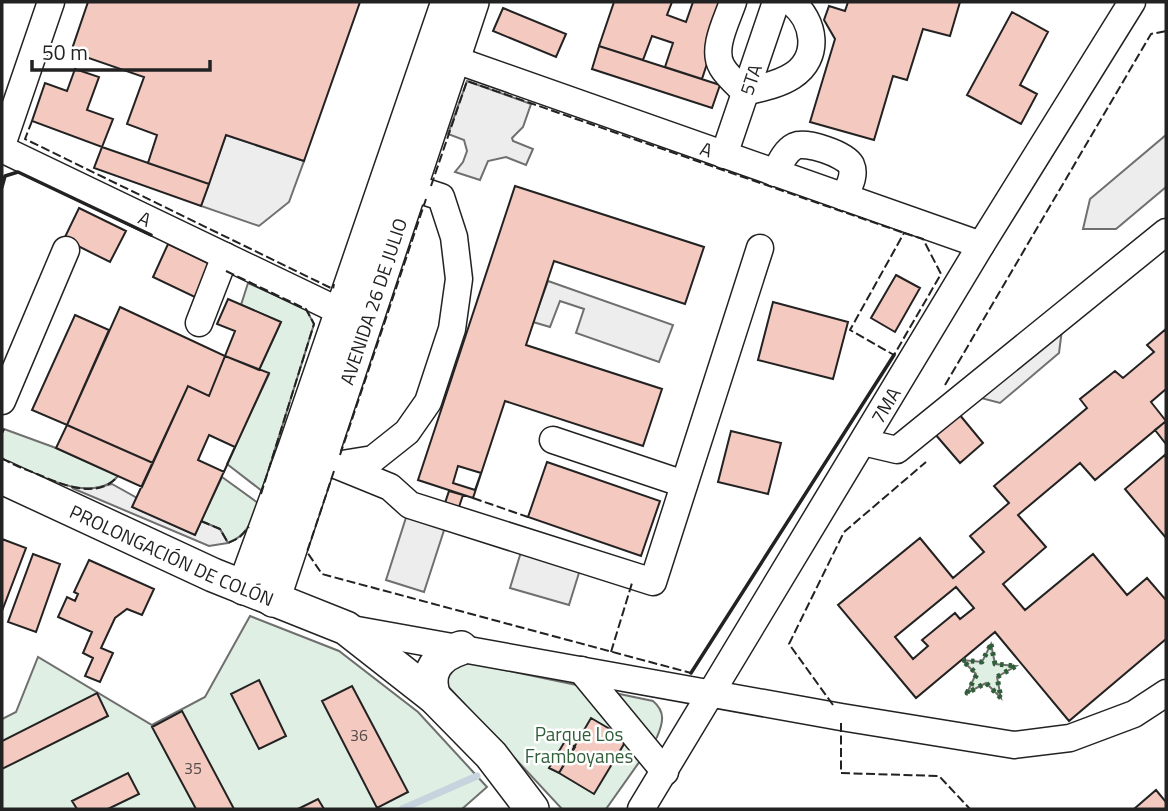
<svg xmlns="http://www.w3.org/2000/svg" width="1168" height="811" font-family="'Titillium Web',sans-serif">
<rect width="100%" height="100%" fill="#fff"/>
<path fill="#e0efe3" stroke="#6f6f6f" stroke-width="2" d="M248,283L306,309L314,324L262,491L227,464L269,374L259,370L281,322L241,305Z
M4,429L56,448L118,476C93,506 37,474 7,462L2,458V433Z
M222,477L258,503C251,522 248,535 228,543L220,529L201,521Z
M250,616L339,651L418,712L487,787L462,809H2V719L16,712L38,657L152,725L205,697Z
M991,644L995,664L1016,666L997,677L1001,698L986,683L967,693L976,674L962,660L982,662Z
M457,660L653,701C666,712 663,723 657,737L606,809H562L444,682Z"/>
<path fill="#ededed" stroke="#6f6f6f" stroke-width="2" d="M467,81L531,104L523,127L512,138L513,141L533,149L526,165L506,157L488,161L480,180L455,172L463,162L467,151L464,140L448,134Z
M226,135L304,161L289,202L259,226L201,206Z
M1166,135V187L1116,229H1083L1090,199Z
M548,281L673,325L659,362L576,333L584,309L560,301L550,327L533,322Z
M1064,314L1059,353L1000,403L966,394Z
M112,484L137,498L133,507L195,535L201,521L220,529L228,543L209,546L72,488H95Z
M410,505L448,518L424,592L386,580Z
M524,542L583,560L569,605L510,588Z"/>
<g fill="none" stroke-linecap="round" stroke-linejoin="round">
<path stroke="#c7d3dd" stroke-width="7" d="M402,809L477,776"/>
</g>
<path fill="#f3c9c0" stroke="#222" stroke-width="2" fill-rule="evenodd" d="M88,2H360L304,161L226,135L209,184L148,163L157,135L127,124L144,77L71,52Z
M614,2H672L667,15L686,22L693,2H727L702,79L665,67L673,43L652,36L643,60L599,46Z
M848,2H960L950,36L923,29L907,80L893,76L874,140L810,122L835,39L824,20L829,6L845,11Z
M503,8L566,34L556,57L493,31Z
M1012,12L1048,32L1020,85L1037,94L1021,124L967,95Z
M599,46L720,85L712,108L592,69Z
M75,69L99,77L87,110L113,119L102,147L32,121L45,83L67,91Z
M102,147L209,184L201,206L94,168Z
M515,186L704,247L685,304L554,261L526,345L662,389L643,446L505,401L473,498L418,480Z
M79,208L126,231L110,262L64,239Z
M168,244L216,267L201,300L153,277Z
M896,275L920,288L895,332L871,318Z
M228,299L281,322L259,370L225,356L235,331L217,324Z
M773,302L848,322L833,379L758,360Z
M120,307L225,356L209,396L188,386L153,463L67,425Z
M75,315L109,330L67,425L32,410Z
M1166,329V389L1151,402L1166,421L1095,480L1080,463L1018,515L1046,547L1003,584L1025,610L1093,554L1127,595L1147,578L1166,600V639L1069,721L995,632L916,698L838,605L920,538L953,578L984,552L970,536L1009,503L994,486L1087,408L1080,399L1115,371L1123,378L1154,352L1147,345ZM956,587L974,608L960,619L955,613L922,640L928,646L913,659L895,637Z
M225,356L269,373L195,535L132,507L188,386L209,396Z
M959,414L983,443L960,463L935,434Z
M1166,421V444L1155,430Z
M67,425L153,463L142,487L56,448Z
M731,431L781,443L768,494L718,482Z
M209,435L235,447L224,472L198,460Z
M1166,454V538L1125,489Z
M547,462L660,501L641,556L528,517Z
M458,466L481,473L475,490L453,483Z
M449,491L463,495L458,510L444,506Z
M2,539L26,548L2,611Z
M33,554L60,564L36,632L8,622Z
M89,560L154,589L142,615L127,609L115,618L101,648L113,653L100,682L85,676L93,658L83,653L92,632L58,617L67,597L75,601L78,594L74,592Z
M259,680L286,736L259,749L231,694Z
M352,686L408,792L377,808L322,701Z
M97,693L108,716L2,769V741Z
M182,711L234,809H196L152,727Z
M591,718L627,739L594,794L559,773Z
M565,741L575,747L559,773L549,768Z
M128,773L139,794L108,809H77L72,801Z
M1156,790L1166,802V809H1134Z
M318,799L324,809H298Z"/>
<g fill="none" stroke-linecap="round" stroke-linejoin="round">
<defs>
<g id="minor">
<path d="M733,2C727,20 711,49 722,67C727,76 738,85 745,92C760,88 778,85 792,76C821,58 815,20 791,2"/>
<path id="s1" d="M436,53L981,245"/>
<path d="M2,145L51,2"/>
<path id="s2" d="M2,149L358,320"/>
<path id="s3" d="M724,155L776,2"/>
<path d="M775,173C780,163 785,151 795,146C806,141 845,154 851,165C856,176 848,188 844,197"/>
<path d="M199,323L225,256"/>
<path d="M2,401L66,250"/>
<path d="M553,440L684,484"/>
<path d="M863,442L897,450L1166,232"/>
<path d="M304,452L390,487L410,505L653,582L760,248"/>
<path d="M336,465L373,459L407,432L428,402L452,329L459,279L454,237L441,197L411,187"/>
<path d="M346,628L841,717L1014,745L1070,738L1134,714L1166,693"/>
<path d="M581,670L665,772"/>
<path id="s4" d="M641,809L981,245L1132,2"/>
</g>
<g id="major">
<path id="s5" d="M2,477L213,575L346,628L434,697L491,755L532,809"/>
<path d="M244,588L295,448L448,2"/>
<path id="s6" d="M273,600L472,2"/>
<path d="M434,697C425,672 437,656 461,648"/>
</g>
</defs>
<use href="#minor" stroke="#222" stroke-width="29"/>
<use href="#major" stroke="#222" stroke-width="36"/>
<use href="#minor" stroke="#fff" stroke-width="26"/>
<use href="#major" stroke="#fff" stroke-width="33"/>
<path stroke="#2f5e38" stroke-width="5" stroke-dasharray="3.5 5" stroke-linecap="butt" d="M991,644L995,664L1016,666L997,677L1001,698L986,683L967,693L977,674L962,660L982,662Z"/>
<path stroke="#222" stroke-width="2" stroke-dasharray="9 3.5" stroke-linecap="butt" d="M32,121L25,139L333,289L334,284
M431,186L467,81L904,233
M904,233L923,239L941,274L894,355L850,330Z
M226,271L306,309L314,324L261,494
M945,385L1151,34L1166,31
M2,433L4,429
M340,455L426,199
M2,458C12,465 25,469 37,474C61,484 97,501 118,476
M334,471L307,552L322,574L691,673
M473,498L528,517
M201,521L220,529L228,543L239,538L249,527
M611,652L632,583
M833,705L789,644L844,532L926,462
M841,723V773L939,776L970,809"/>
<path stroke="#222" stroke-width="3.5" d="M2,187L5,176L18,172L151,235
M691,673L894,355"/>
</g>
<g text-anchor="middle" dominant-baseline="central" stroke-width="5" stroke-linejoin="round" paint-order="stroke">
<g font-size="16" fill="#564c4a">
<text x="359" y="735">36</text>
<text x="193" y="768">35</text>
</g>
<g font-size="19" fill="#222" stroke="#fff">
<text stroke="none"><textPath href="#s3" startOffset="80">5TA</textPath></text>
<text stroke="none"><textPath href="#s1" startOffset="287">A</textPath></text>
<text stroke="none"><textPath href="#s2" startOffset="159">A</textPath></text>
<text stroke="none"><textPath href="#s6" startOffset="315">AVENIDA 26 DE JULIO</textPath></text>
<text stroke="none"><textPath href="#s4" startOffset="472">7MA</textPath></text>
<text stroke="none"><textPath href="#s5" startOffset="187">PROLONGACIÓN DE COLÓN</textPath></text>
</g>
<g font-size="19" fill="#2f5e38" stroke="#fff">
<text x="579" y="733">Parque Los<tspan x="579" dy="22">Framboyanes</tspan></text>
</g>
</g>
<rect width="1168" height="811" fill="none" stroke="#222222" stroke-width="7"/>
<path d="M32 60v10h178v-10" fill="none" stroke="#222222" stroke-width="3.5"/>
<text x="42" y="60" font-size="21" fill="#222222" stroke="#ffffff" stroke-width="5" paint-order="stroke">50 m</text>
</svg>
